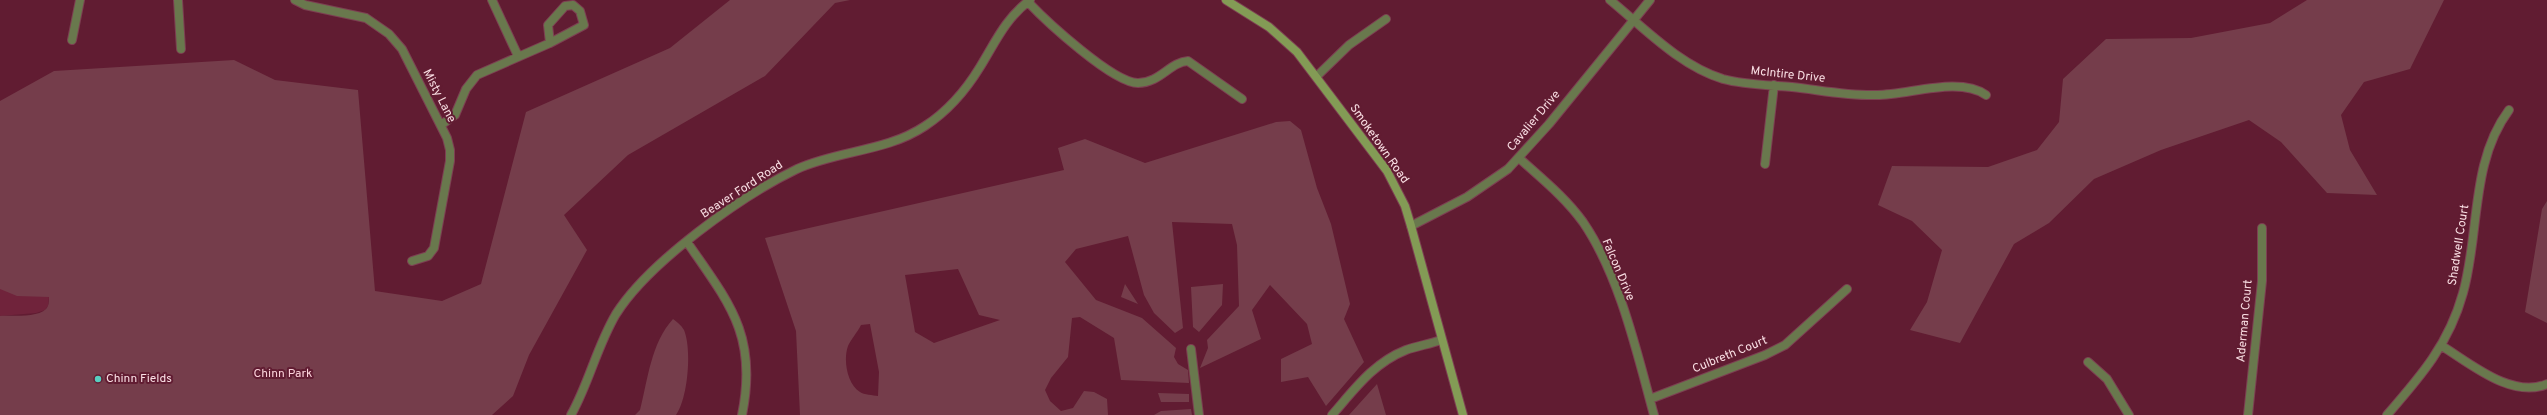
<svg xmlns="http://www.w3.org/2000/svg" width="2547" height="415" font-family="Overpass,sans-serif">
<rect width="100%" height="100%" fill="#611c32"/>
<path fill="#70233b" d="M0,259L49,297L48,306L45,310L36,313L0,316Z"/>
<path fill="#753d4b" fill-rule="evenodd" d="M730,0H850L835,3L765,76L628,155L564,215L587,250L529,355L513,396L492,415H0V316C12,315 37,318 46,309C49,306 49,301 49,297L17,296L0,289V101L54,71L234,60L275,80L358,90L375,291L442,301L481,284L526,112L670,48Z
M2307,0H2444L2410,69L2364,82L2341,115L2350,150L2377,195L2327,193L2281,142L2249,120L2161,150L2094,179L2049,223L2014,244L1960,343L1910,330L1927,302L1942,250L1912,221L1878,205L1892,166L1988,167L2037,150L2059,122L2063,79L2106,39L2191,38L2270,23Z
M1290,121L1301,130L1317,188L1331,224L1350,304L1344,319L1364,362L1326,406L1308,377L1281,382V359L1312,344L1307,324L1270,285L1252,310L1261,339L1200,368L1208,348L1207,340L1239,306L1237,245L1232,224L1172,222L1183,328L1175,333L1154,313L1144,295L1128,236L1076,249L1065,262L1096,300L1142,318L1176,348L1174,357L1178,364L1188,370L1189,383L1121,380L1114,338L1080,317L1072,318L1068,357L1051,378L1045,390L1050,401L1061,411L1073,408L1084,391L1094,392L1107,399L1108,415H800L796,331L765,238L1064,170L1058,148L1085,139L1145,163L1276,122ZM958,269L979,315L1000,320L934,343L915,332L905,275ZM870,324L879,372L878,396C873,395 864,395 860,392C847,384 843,360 848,346C851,339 857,333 861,325Z
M2547,201V323L2525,312L2542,209Z
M1125,284L1138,304L1121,297Z
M1223,284L1222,305L1199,332L1193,327L1191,287Z
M673,319C677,322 681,325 684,330C692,349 688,398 676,415H635L640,410C648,379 651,343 673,319Z
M1377,384L1386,415H1349Z
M1158,393L1189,394V402H1161Z
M1191,409L1192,415H1154L1161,411Z"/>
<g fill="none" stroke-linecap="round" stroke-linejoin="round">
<defs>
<path id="minor" d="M178,0L181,49
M295,0L305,5L366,18L389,34L402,49L447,138L450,150V161L434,248L428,256L412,261
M492,0L518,56
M1610,0C1644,28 1680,66 1723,79C1745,85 1770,85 1792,87C1820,90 1848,96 1877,95C1909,95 1959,76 1986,95
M1028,2C1046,21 1113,83 1138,83C1160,83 1170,62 1188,61L1242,99
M573,5L580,11L584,25L550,43L548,25L565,6Z
M72,40L80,0
M1317,76L1349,45L1386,19
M441,125L455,115L466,89L477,75L550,43
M1519,158C1541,178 1565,197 1583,222C1620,276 1637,353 1654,415
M1765,164L1774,85
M687,242C730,304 758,336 742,415
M2442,346C2471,364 2512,399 2547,384
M1191,349L1199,415
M2088,362L2107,379L2129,415
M1650,399L1765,355L1785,345L1847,289
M571,415C589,383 597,346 616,314C649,262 741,196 797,169C839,150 886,152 925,126C948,111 966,90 980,67C996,41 1005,19 1030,0
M1332,415C1354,390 1373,363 1406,350C1417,346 1430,344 1441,340
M2248,415L2262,281V228
M2387,415C2421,376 2449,344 2463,293C2480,233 2470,162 2509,110"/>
<path id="tertiary" d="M1411,226L1467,197L1508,169L1549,124L1650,0"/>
<path id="secondary" d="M1226,0L1269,27L1297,52L1387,171L1405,206L1411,226L1463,415"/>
</defs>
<use href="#minor" stroke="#7d3f52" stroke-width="10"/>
<use href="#tertiary" stroke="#7d3f52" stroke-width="10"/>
<use href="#secondary" stroke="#7d3f52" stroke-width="10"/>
<use href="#minor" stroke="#69784d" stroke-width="8"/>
<use href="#tertiary" stroke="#69784d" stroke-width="8"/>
<use href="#secondary" stroke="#839b55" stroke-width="8"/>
</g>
<circle fill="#58cec0" stroke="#611c32" stroke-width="1.5" cx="98" cy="379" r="4"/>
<g text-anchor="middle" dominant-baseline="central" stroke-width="4" stroke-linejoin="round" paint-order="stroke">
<g font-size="12" fill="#fadfe4" stroke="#611c32">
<text transform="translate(1788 75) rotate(6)">McIntire Drive</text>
<text transform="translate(439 96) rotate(63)">Misty Lane</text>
<text transform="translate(1534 121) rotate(-50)">Cavalier Drive</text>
<text transform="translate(1379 144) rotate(55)">Smoketown Road</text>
<text transform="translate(742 190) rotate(-33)">Beaver Ford Road</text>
<text transform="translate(2459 245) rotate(-81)">Shadwell Court</text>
<text transform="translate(1618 270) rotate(67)">Falcon Drive</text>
<text transform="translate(2245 321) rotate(-85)">Aderman Court</text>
<text transform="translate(1730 355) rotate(-22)">Culbreth Court</text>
</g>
<g font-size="12" fill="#fcd3db" stroke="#611c32">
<text x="283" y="374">Chinn Park</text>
</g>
<g font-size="12" fill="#fadfe4" stroke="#611c32" text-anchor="start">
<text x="106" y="379">Chinn Fields</text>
</g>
</g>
</svg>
